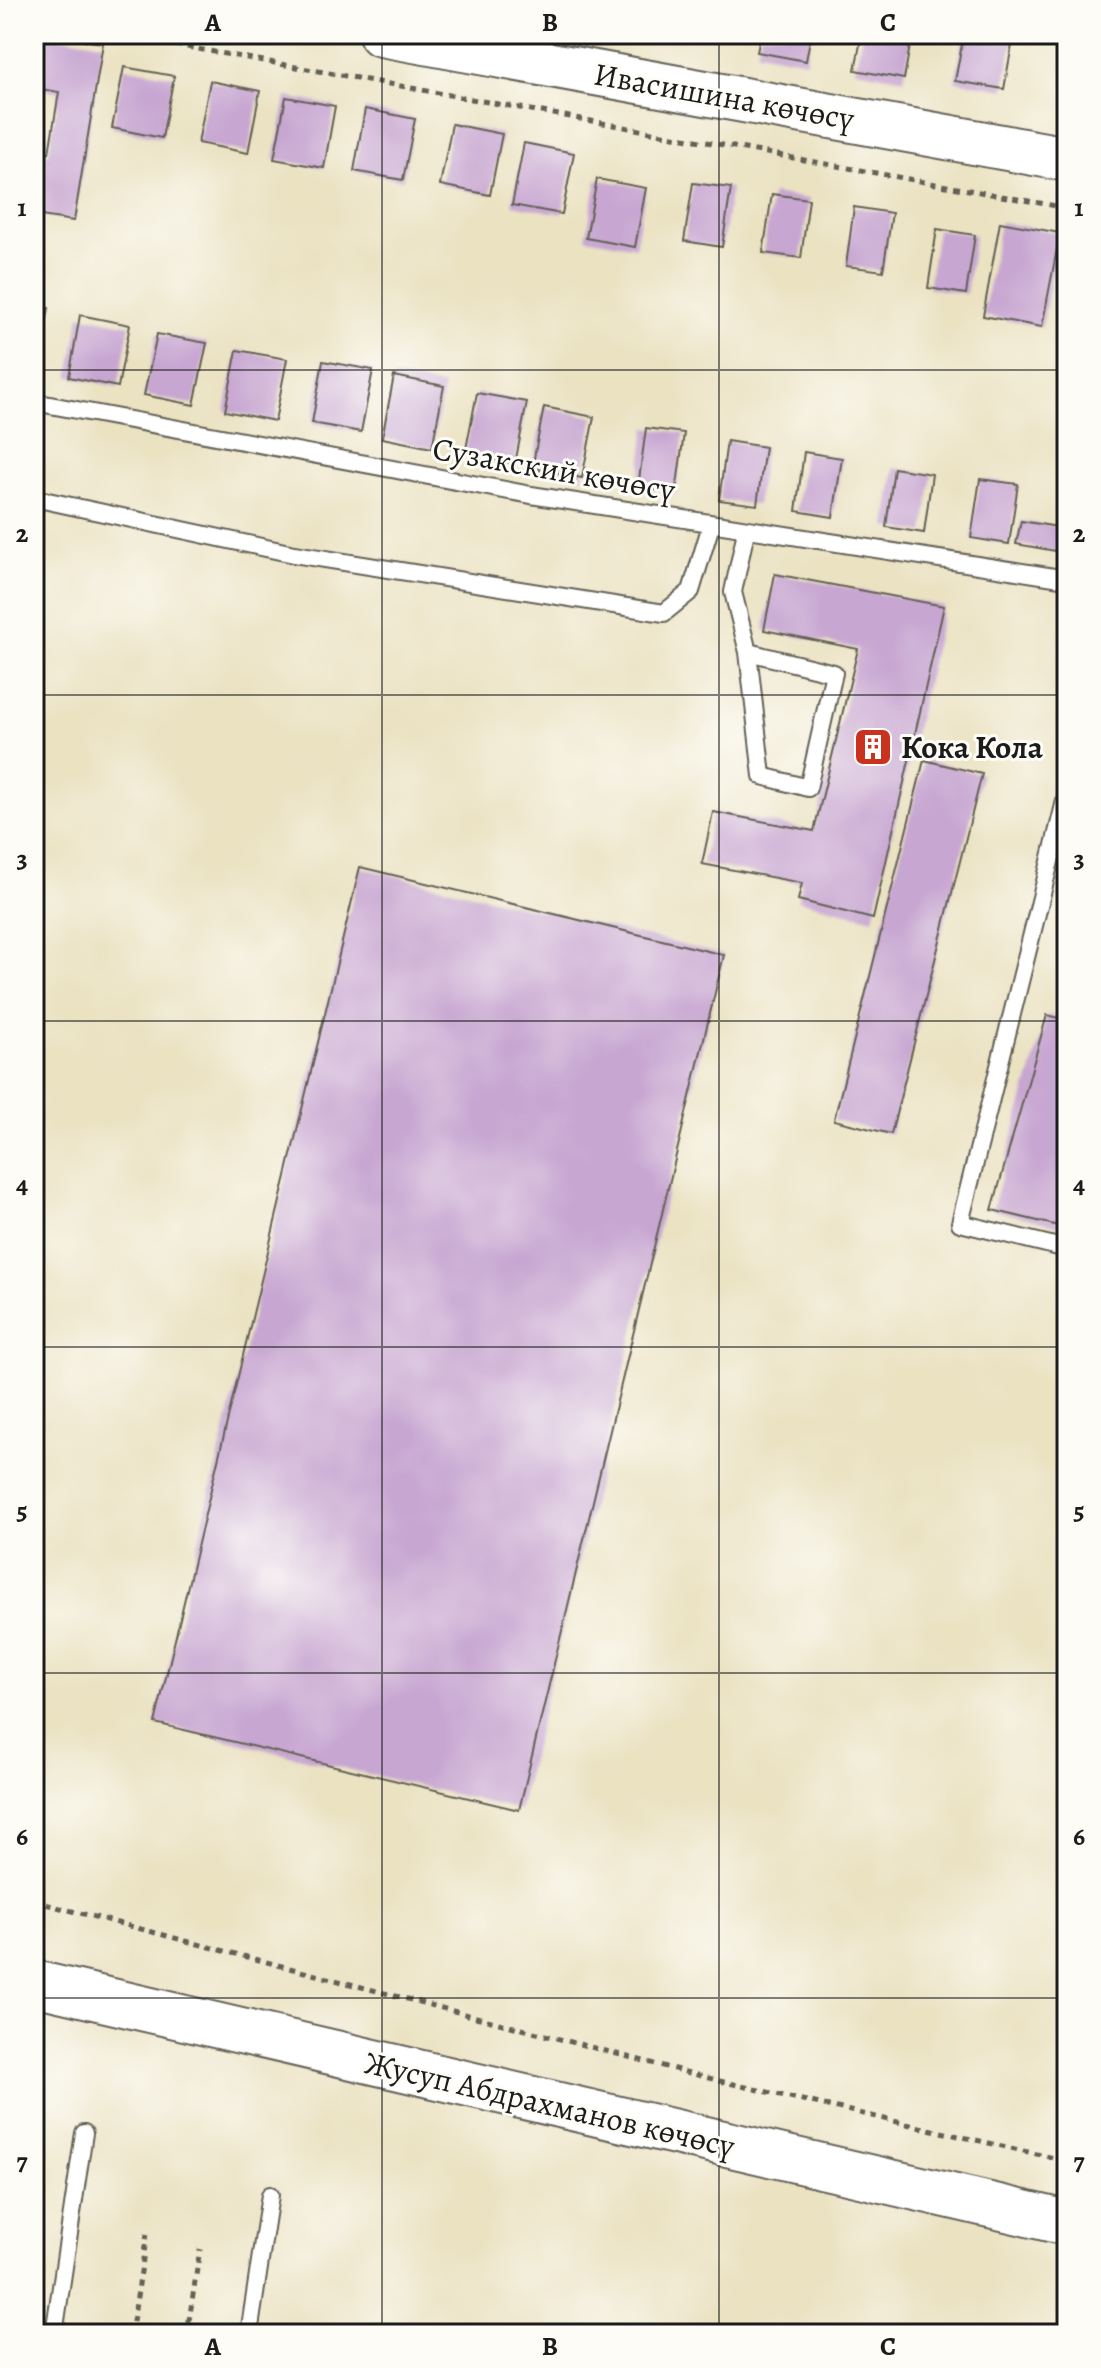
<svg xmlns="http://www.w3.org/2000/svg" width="1101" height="2368" font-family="Alegreya,serif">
<rect width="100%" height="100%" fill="#fdfcf7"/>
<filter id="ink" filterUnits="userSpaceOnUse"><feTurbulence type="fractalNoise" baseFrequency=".0125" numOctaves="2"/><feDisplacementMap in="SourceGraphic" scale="16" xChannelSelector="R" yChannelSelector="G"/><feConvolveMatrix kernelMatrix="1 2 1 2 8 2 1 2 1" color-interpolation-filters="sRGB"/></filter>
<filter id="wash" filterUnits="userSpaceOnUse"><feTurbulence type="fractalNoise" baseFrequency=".006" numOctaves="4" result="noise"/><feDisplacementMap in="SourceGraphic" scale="32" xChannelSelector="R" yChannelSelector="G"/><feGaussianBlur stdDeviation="1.8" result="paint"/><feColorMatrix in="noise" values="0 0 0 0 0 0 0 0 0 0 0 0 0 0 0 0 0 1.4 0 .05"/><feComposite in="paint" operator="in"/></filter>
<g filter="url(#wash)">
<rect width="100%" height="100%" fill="#ebe2c2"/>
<g id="blocks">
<path fill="#c7a6d1" d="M34,34L103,43L74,221L34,215V151L49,153L59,92L34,88Z
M761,34H811L806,61L757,52Z
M862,34H912L904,79L855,70Z
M964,34H1014L1004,89L955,81Z
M124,67L174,76L162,138L112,128Z
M210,81L260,91L248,153L198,143Z
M286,97L335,106L324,168L274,159Z
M365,109L415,119L403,180L354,171Z
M452,124L502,134L490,195L440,185Z
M524,143L574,153L562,214L512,205Z
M597,179L646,188L635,247L586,238Z
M693,183L731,188L722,247L684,241Z
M772,194L809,199L801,258L763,253Z
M854,207L892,213L883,271L846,266Z
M1000,222L1060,233L1042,327L983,316Z
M937,229L975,235L966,294L928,288Z
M34,305L49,308L38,369L34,368Z
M80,315L130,325L118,387L69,377Z
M157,334L207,343L194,405L144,395Z
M237,350L287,359L275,421L225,411Z
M323,361L373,370L361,432L312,423Z
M394,376L444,386L432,448L382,438Z
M477,393L527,402L515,464L465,454Z
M544,407L594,417L582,478L532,468Z
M646,428L684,433L676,493L638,487Z
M727,441L765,447L757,505L719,500Z
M804,452L842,458L833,517L796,511Z
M894,468L932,474L924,533L886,527Z
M980,479L1018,484L1009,544L971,538Z
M1063,502L1067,503V553L1016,544L1021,521L1058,527Z
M775,574L944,606L873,919L798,900L802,883L702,864L713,812L814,831L858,649L764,630Z
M924,760L982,774L891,1134L834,1120Z
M360,867L724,955L519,1810L155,1723Z
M1047,1015L1067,1020V1228L992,1210Z"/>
</g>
</g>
<g filter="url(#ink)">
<use href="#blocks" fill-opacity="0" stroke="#646156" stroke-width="2"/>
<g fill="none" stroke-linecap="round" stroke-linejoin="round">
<defs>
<path id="lane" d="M34,402L531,495L1067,579
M34,498L294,554L664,613L691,591L711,525
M746,531L733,592L748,652L834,673L808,788L762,776L748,652
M1067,793L960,1223L1067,1249
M54,2334L84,2133
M249,2334L270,2195"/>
<path id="secondary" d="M381,34L1067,159
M34,1983L1067,2223"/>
</defs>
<use href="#lane" stroke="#646156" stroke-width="20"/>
<use href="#secondary" stroke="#646156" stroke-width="48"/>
<path stroke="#646156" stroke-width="5" stroke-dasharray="6 6" stroke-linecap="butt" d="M116,34L1067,208
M34,1901L720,2081L1067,2161
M131,2334L147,2234
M187,2334L200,2249"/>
<use href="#lane" stroke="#fff" stroke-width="16"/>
<use href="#secondary" stroke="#fff" stroke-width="44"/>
</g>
</g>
<path fill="none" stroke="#1c1c1c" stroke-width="2" stroke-opacity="0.55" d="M382,34V2334M719,34V2334M34,370H1067M34,695H1067M34,1021H1067M34,1347H1067M34,1673H1067M34,1998H1067"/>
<defs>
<symbol id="building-square" viewBox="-11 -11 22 22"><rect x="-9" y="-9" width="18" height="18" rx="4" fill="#c8321e" stroke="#fdfcf7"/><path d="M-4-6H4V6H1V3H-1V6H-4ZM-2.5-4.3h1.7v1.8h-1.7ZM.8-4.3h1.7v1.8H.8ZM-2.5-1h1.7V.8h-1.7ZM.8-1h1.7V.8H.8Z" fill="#fff"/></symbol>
</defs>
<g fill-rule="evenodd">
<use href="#building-square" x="851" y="725" width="44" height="44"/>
</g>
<g text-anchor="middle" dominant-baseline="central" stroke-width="6" stroke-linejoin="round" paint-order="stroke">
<g font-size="32" fill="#1c1c1c" stroke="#fdfcf7">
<text transform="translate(724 96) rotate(10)">Ивасишина көчөсү</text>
<text transform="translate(554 469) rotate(10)">Сузакский көчөсү</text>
<text transform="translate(550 2104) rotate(13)">Жусуп Абдрахманов көчөсү</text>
</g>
<g font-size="32" font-weight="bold" fill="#1c1c1c" stroke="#fdfcf7" text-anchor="start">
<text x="901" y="747">Кока Кола</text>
</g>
</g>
<rect width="1101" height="2368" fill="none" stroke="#fdfcf7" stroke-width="88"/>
<rect x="44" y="44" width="1013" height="2280" fill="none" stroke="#1c1c1c" stroke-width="3"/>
<g font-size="26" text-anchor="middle" font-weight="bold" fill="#1c1c1c">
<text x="213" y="31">A</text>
<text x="550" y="31">B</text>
<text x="888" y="31">C</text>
<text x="22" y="216">1</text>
<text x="1079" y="216">1</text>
<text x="22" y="542">2</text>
<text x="1079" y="542">2</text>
<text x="22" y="867">3</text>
<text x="1079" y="867">3</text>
<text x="22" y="1193">4</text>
<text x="1079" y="1193">4</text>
<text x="22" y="1519">5</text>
<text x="1079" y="1519">5</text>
<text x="22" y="1845">6</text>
<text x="1079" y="1845">6</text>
<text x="22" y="2170">7</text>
<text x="1079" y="2170">7</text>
<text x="213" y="2355">A</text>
<text x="550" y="2355">B</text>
<text x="888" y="2355">C</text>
</g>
</svg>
